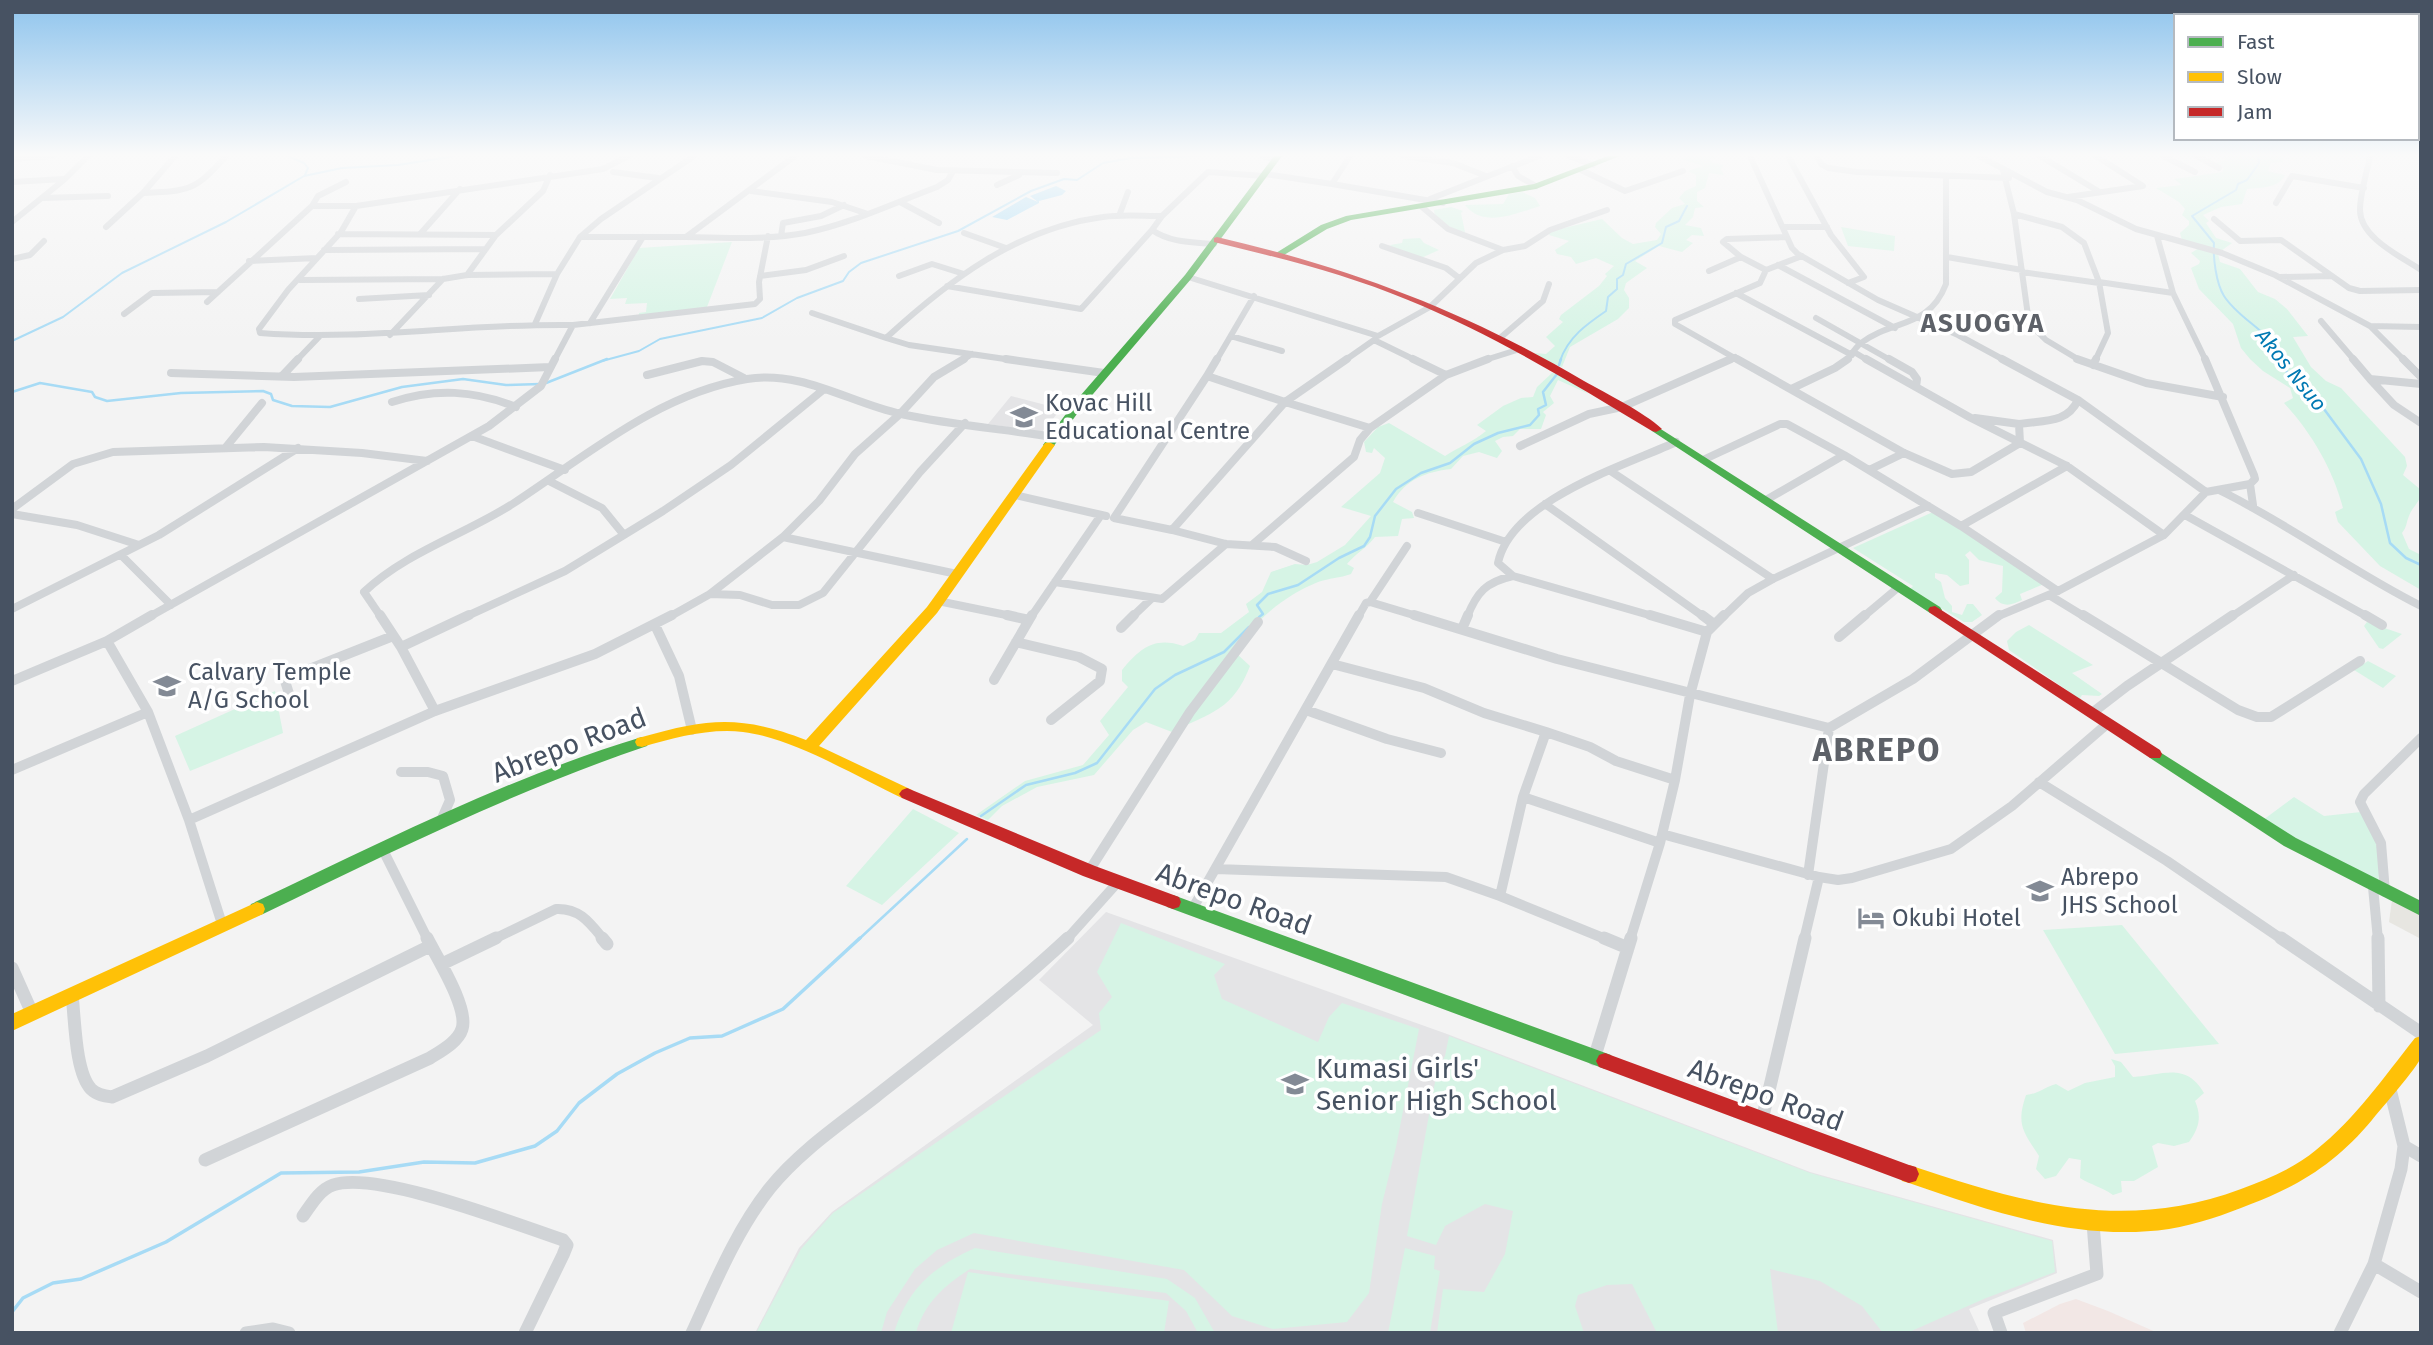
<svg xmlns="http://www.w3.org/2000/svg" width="2433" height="1345" font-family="'Fira Sans',sans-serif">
<rect width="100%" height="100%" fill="#f3f3f3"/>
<path fill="#e7e6e1" d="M2392,900L2421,915V939L2389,922Z"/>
<path fill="#e4e4e6" d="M1011,396L1061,409L1042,432L988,424Z
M1106,912L1447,1034L1810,1172L2053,1240L2057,1273L1969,1309L1980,1333H755L799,1248L832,1212L1093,1025L1039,980Z"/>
<path fill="#f2e7e5" d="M2076,1299L2108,1311L2158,1333H2026L2023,1323L2060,1304Z"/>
<path fill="#d6f4e5" d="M1690,156H1720L1710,159L1713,163L1724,165L1721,169L1724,175L1709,173L1705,188L1697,192V201L1704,207L1695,208L1693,217L1685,225L1701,228L1704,236L1692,235L1686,240L1693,243L1682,252L1659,246L1635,261L1647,268L1626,283L1624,290L1629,298V308L1618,319L1570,347L1562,367L1541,359L1534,353L1546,354L1555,346L1546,337L1563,322L1559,319L1561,315L1599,286L1607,276L1605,274L1614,266L1596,258L1576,264L1571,257L1557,254L1555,250L1569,241L1549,235L1551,231L1602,219L1622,238L1633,244L1657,240L1661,234L1655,227L1656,223L1672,208L1685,204L1679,198L1685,191L1696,186V175L1688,171L1703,166L1681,159Z
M2232,156H2279L2284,159L2283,162L2271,163L2268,171L2285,175C2278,189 2261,187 2247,189L2242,204L2221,207L2203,215L2209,221L2206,223L2216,238L2232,243L2221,251L2182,240L2180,233L2189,225V221L2182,215L2185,209L2179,202L2156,188L2182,185L2174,179L2223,172V167L2215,163L2225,160L2221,157Z
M1522,192L1535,198L1540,206C1517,213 1484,229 1465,205L1503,204L1509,194Z
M1451,207L1463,211L1461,213L1465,232L1456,231L1435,216L1434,210Z
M1841,227L1895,236L1894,251L1848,246Z
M1420,238L1424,243L1439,250L1421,258L1394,249L1390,245L1402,243L1403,239Z
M732,242L707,307L639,316V313L646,312L647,303L625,304L627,298L610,299L639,248Z
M2199,248L2218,254L2220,262L2240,269L2258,292L2275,299L2287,309L2308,336L2293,337L2311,367L2326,381L2341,388L2405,457L2407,466L2403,475L2421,490C2421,503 2413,505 2409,516C2406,523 2407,527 2402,533L2409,549L2421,555V590L2380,566L2338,522L2335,512L2343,508C2333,469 2311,432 2284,403L2293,398L2290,388L2263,371L2250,359L2241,348L2233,324L2199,289L2191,268L2199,264L2200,261L2191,253Z
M1552,373L1560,374L1589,394L1558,380L1550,396L1554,403L1543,412L1546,415L1541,429H1520L1513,436L1503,437L1495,441L1502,451L1497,458L1479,452L1463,456L1451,469C1426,472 1406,479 1393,502L1412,512L1414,518L1402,519L1398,536L1375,537C1367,548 1356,553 1347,564L1354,568L1351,574C1340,578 1329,578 1318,582C1286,595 1251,621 1237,654L1250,666C1233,710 1212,712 1172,732L1146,722L1133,730L1094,775L1037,787L1002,806L988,820L976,815L1025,781L1083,765L1109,735L1100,721L1128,687L1122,681V670C1140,648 1155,636 1183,646L1195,640L1199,633H1221L1249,612L1246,604L1262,592L1271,572L1295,564L1307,565L1317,562L1345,545L1371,516L1341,507L1380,473L1385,458L1374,448L1372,453L1366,452L1364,442L1378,427L1389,423L1445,456C1459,447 1473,442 1486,431L1477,425L1503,406L1521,398L1533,397L1537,387Z
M1933,512L2044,584L2020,594L2022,600C2012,605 2003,608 1995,598L2002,592L2003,566L1979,560L1970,551L1965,555L1969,560V584L1960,586L1947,575L1935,573V578L1941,582L1945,598L1952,606V612L1962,615L1967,604H1973L1982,615L1972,622H1964L1910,589L1913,586L1853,548Z
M2367,622L2402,634L2383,649L2379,648L2364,626Z
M2029,625L2093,665L2072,673L2102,694L2099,696L2082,695L2080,698L2084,702L2009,650L2007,641L2016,632Z
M2368,661L2396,676L2383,688L2354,670Z
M275,691L283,733L190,771L175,736Z
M2294,797L2324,816L2361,812C2377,840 2382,851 2378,883L2263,820Z
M913,809L959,833L882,905L846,886Z
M1121,923L1225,964L1214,975L1222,999L1318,1042L1329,1017L1342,1003L1419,1029L1396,1147L1382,1204L1369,1293L1347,1322L1273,1329L1232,1316L1184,1270L974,1233L937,1250L915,1269L887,1312L881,1333H756L801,1249L833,1213L1101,1030L1099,1013L1112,997L1097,972Z
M2122,925L2219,1044L2115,1054L2043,930Z
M1449,1036L1810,1173L2052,1241L2055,1272L1986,1298L1907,1333H1883L1862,1306L1820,1281L1770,1269L1778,1333H1657L1632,1284L1607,1285L1578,1295L1575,1306L1584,1333H1437L1443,1289L1484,1292L1505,1254L1513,1211L1485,1204L1445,1226L1436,1245L1407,1236L1437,1071L1445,1056Z
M2111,1059L2121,1062L2133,1077C2162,1076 2185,1061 2204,1093L2195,1101C2202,1117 2199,1128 2189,1142L2174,1146L2158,1143L2152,1146L2158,1167L2134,1181H2121L2122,1192L2113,1195C2102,1187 2091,1185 2080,1178L2081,1160L2069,1158L2056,1176L2045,1179L2036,1169L2039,1156C2023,1131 2016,1125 2026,1095C2038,1094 2045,1087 2056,1084L2068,1091L2085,1083L2115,1077V1066Z
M975,1248L1167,1279L1195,1298L1215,1333H1198L1186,1311L1166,1293L970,1269C945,1285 924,1303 916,1333H894C908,1288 933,1267 975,1248Z
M1405,1248L1435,1256L1434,1269L1440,1271L1430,1333H1388Z
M968,1272L1169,1301L1164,1333H951Z"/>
<path fill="#a7dbf5" d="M1056,186L1066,191L1062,195L1039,201V203L1007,220L992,217L1026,197L1038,202L1030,196Z"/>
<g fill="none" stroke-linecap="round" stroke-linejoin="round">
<path stroke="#a7dbf5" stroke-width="2" d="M288,156L304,163L308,168L305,175
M2258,156L2259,163L2247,180L2238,184L2236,190L2192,216L2214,243C2213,258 2216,283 2224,296C2240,321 2273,332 2283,361
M12,341L63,317L122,273L226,222L304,176L342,168L398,165L455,156
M602,361L639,351L660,339L762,318L797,298L843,281L849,272L861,263L958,231L1031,191L1064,179L1077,180L1103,163L1131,158L1199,156
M1560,361C1568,337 1587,324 1606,311L1608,297L1617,289V279L1623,275L1626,264L1662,243L1666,227L1679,221L1687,206"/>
<path stroke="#a7dbf5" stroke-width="2.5" d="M2282,359L2286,371L2321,405L2361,459L2381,504L2390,543L2406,558L2421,565
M1559,365L1561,359
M546,383L607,359
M12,392L40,383L92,392L95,397L107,401L181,393L263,391L271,394L273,400L292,406L330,407L402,387L463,379L506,385L540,384
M1259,617L1263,614L1257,605L1268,594L1298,585L1339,558L1364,546L1370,537L1375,516L1396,489L1421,473L1450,463L1474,444L1498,433L1530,425L1539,415L1538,409L1546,405L1543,392L1557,374
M981,816L1026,785L1075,773L1097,763L1155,689L1175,675L1224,652L1249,627
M858,940L967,839"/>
<path stroke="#a7dbf5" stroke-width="3.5" d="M12,1312L23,1298L53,1283L81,1279L166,1242L281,1173L359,1172L424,1162L475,1163L535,1146L557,1131L579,1103L617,1074L655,1053L690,1038L722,1036L783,1009L860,938"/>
<path stroke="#d1d4d7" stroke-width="6" d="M866,156L937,170L1057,173
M1262,156L1276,160
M1350,156L1332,184L1443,203
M1403,156L1453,163L1486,176
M1569,156L1593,165
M1750,156L1792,248L1798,254L1878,300L1958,335L2006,361
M1788,156L1831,235L1864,277L1848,283
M1817,156L1821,164L1828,168L1857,172L2009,178
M1979,156L2047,192L2077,200L2136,229L2222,253L2275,275L2370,326L2405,361
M2040,156L2098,191
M2163,156L2195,172
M2197,156L2219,168
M2370,156C2367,173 2360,193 2360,210C2360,238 2402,257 2421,270
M12,159L53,156
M1512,166L1518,176L1536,186
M1581,170L1625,191L1683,171
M2003,170L2014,214L2029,323L2046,340L2081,361
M613,172L658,178
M1265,174L1332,184
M12,182L64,179
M997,185L1019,175
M751,191L832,202L868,214
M143,193C189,191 195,191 226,156
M2068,197L2143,186L2096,156
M42,198L108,196
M1430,199L1539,156
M900,202L939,223
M2276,203L2292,176L2364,188
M312,206H356L341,232L288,290L259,329L260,333C365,341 468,323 573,325L554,361
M356,206L603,169L628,156
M2014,214L2062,227L2084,243L2099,282L2108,333L2095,361
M1119,216L1128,192
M1162,216L1208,172L1264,176
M2214,219L2240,241L2281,240L2349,288L2360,291L2421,290
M12,222L65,179L88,156
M106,227L143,193L175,156
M1783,227H1827
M421,233L460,189
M964,233L1006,248
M338,234L496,235
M781,236L783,223L821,216L844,205
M2157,236L2173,293L2206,361
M580,237L601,219L694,156
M686,237C724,238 767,240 805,233C850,224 894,203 937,187L948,180L953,171
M1382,246L1446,268L1459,278
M324,250L485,249
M1503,250L1525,246L1550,230L1607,210
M1947,257L2022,270
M12,259L30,255L44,241
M249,261L317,258
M1778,265L1895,328
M1766,270L1741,257L1723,242L1727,239L1787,237
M1709,271L1741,257
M2022,272L2099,283
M467,275L496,235L543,191L550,175
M760,276L806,270L844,256
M899,276L932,264L964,274
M1188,277L1378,336L1430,307L1476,263L1503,250L1448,229L1422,207
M2280,277L2331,276
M300,280L443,279L467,275L557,274
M2099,282L2173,293
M947,286L1081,309L1152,230
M1736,293L1852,355
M359,299L429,295
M207,302L312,206L318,196L346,182
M812,313L886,338
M124,314L152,293L218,292
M1816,318L1892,361
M2321,321L2355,361
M590,323L643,237
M535,324L557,274L580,237H686L795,156
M573,325L755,304L760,299L759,282L768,236
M2370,326L2421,327
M390,335L443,279
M1231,336L1282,351
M1500,338L1543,301L1549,284
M1854,352L1869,361
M296,361L319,337
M961,361L972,354
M1019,361L909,345L886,338C948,281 1017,228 1103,217C1122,214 1142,216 1162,216L1152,230C1171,243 1192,242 1214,244
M1216,361L1254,296
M1344,361L1374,340L1417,361
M1482,361L1520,349
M1727,361L1735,357
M1740,361L1675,324V320L1760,283L1766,270L1802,256
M1846,361C1851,355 1855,348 1861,343C1892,319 1929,329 1946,284V178"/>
<path stroke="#d1d4d7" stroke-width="8" d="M1006,359L1104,373
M1217,359L1207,376L1285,402L1347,359
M1413,359L1446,375
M1737,359L1904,453L1952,474L1971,472L2020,443L2019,424C2043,420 2067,424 2078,400
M1866,359L1971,418L2067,466L2164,535
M1889,359L1912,372L1917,379L1916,387
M2002,359L2078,400L2206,492
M2077,359L2146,383L2223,397
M2205,359L2254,475L2255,479L2250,484L2253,505
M2353,359L2370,379
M2403,359L2421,377
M2093,365L2096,359
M171,373L294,377L550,367
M647,375L702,361L713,362L744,378
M282,376L298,359
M1207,376L1114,518L1172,530L1285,402L1370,428
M2421,384L2370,379L2394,405L2421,423
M1791,389L1835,368L1848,359
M392,402C435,388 474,390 516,407
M1975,418L2019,424
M472,436L565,470
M1520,446L1589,414L1622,407L1731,359
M226,447L262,403
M1844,455L1961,526
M1705,459L1780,424H1787L1844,455L1766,500
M1869,470L1904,453
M1612,472L1773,579
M549,481L602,508L624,535
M2219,490C2289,524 2351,571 2421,606
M1015,495L1106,516
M1545,504L1704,617
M12,509L73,464L113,452L264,447L362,453L427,461
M1418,513L1506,542
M12,514L77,525L139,545
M2185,515L2368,617
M1172,530L1226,544L1275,547L1306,561
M783,537L957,574
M1252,545L1354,457L1360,440L1370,428L1446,375L1488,359
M121,555L171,605
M1055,582L1162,599L1226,544
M2058,591L1961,526L2067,466
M710,594L740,595L772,605H799L823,593L920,472L965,423
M2049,595L2085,617
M938,601L1016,617
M1370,602L1407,546
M12,609L159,535L298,448
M149,617L489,426L541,386L555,359
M381,617L364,592C406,552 466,534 514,503C587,455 660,393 747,379C802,370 850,403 901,414C951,425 1003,429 1054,437
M465,617L565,571L663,511L731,465L823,390
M669,617L710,594L783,537L819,501L855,454L900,414L934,377L964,359
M1031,617L1101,515
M1132,617L1152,598
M1358,617L1366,603L1370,602L1420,617
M1467,617C1477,592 1486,582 1513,576
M1656,617L1513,576L1498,563C1511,500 1624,466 1676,442
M1723,617L1748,593L1773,579L1928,506
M1863,617L1900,586
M1996,617L2058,591L2164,535L2206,492L2250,484
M2231,617L2294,575"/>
<path stroke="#d1d4d7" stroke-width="10" d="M380,615L401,647L435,711
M1007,615L1029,620L1032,615
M1414,615L1557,659L1829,728L1913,679L1999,615
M1650,615L1707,632
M1702,615L1714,624
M2083,615L2238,710L2257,717H2271L2360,661
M2365,615L2382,625
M655,625L679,676L692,730
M1121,628L1134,615
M1462,629L1468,615
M1839,637L1865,615
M107,641L148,712L189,820L222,924
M1016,642L1079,657L1102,669L1100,681L1051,720
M401,647L469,615
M994,680L1029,620
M12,681L107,641L152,615
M292,703L285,681L292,676L393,636
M1306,710L1387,739L1441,753
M2092,713L2127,686L2233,615
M1546,732L1590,747L1616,761L1675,780
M12,770L148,712
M401,772H428L443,776L450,800L440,823
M2039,782L2167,861L2283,940
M1523,797L1660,843
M189,820L435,711L595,654L672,615
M1662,834L1819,877L1838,880L1852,878L1951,849L2012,806L2107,724
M383,850L428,940
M1216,869L1446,877L1500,896L1523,797L1546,732L1484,713L1424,688L1332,664
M1089,871L1190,712L1258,622
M1808,875L1829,728
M2373,887L2378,940
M2385,892L2381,843L2360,802L2364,794L2421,738
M1500,896L1608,940
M1193,908L1359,615
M492,940L556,909C580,908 590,923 604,940
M1066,940L1118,882
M1630,940L1660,843L1675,780L1690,695L1707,632L1724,615
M1804,940L1819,877"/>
<path stroke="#d1d4d7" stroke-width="13" d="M602,938L607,944
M1604,938L1628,948
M2281,938L2421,1033
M2378,938L2379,1006
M442,964L496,938
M12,968L32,1013
M72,995C75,1019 75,1072 91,1089C97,1095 105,1096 112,1097L207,1056L430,946
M1594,1059L1631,938
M1762,1120L1805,938
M2404,1146L2421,1156
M205,1160L430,1058C441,1051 458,1042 462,1029C469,1008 437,958 427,938
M303,1216C311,1205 319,1190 333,1185C377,1170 515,1224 563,1240L567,1245L563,1255L525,1333
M2374,1264L2421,1292
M246,1333L273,1329L289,1333
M692,1333C715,1283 736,1231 770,1188C799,1152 839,1125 875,1097C940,1046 1007,995 1068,938
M2001,1333L1994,1313L2097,1274L2093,1223
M2340,1333L2374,1264L2401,1169L2404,1146L2389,1085"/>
<path fill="#4caf50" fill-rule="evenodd" d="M1274,156H1282L1191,279L1082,407L1053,447H1045L1043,445L1074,403L1185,275Z
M1608,156H1620L1536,189L1351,220L1327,229L1284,255L1276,253L1321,225L1346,216L1534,184Z
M1656,426L1940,607L1942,610L1940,613H1930L1652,431V427Z
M642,737L647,738L649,742L647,746C514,791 389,853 263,914L257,916L251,914L249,909L251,904C379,844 506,778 642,737Z
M2155,749L2296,838L2421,901V916L2284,846L2150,758L2148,754L2150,750Z
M1173,895L1611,1055L1614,1061L1611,1067L1605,1069L1167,907L1165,902L1167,897Z"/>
<path fill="#ffc107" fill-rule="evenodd" d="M1049,442L1055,445L937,613L819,746L912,790L915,794L912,798H902C855,776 793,738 743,732C709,728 674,738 642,747L637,746L635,742L637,738L642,737C709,718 741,715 806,740L927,607L1045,443Z
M257,902L263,904L265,909L263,914L12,1031V1014Z
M2421,1036C2421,1042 2422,1052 2421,1057C2418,1067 2380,1110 2372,1120C2337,1162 2301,1185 2251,1204C2224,1215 2198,1224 2169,1229C2080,1242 1992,1212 1909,1183L1902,1181L1899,1174L1902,1167L1909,1165C2023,1203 2123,1233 2241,1189C2267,1179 2295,1168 2316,1150C2355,1119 2384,1077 2415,1038Z"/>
<path fill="#c62828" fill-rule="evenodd" d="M1217,237C1351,268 1465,311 1584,381C1607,394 1644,412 1662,429L1656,432L1652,431C1573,383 1494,335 1408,300C1345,274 1280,258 1214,242V238Z
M1935,606L2160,750L2162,754L2160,758H2150L1930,613L1928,610L1930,607Z
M907,788L1095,866L1179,897L1181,902L1179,907L1173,909L1083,876L902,798L899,794L902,790Z
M1605,1053L1909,1165L1916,1167L1919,1174L1916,1181L1909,1183L1599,1067L1596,1061L1599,1055Z"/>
</g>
<linearGradient id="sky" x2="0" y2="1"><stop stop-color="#8ec4ed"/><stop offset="0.45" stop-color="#fafafa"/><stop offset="1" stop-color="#fafafa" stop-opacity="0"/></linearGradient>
<rect width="2433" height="344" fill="url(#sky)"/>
<defs>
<symbol id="school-bare" viewBox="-9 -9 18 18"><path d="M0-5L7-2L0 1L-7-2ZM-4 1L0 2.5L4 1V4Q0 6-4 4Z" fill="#838a95" stroke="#fff" stroke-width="2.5" paint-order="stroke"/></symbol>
<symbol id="hotel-bare" viewBox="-9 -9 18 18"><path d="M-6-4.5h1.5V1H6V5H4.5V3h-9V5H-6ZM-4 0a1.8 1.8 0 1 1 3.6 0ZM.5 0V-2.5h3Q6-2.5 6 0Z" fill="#838a95" stroke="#fff" stroke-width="2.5" paint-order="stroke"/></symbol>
</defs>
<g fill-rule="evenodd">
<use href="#school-bare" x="1005" y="398" width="38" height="38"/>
<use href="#school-bare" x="148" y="667" width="38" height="38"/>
<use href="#school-bare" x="2021" y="872" width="38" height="38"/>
<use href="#hotel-bare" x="1852" y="899" width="38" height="38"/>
<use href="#school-bare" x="1276" y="1065" width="38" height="38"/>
</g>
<g text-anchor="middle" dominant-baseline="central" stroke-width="7" stroke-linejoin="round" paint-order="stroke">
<g font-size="21" font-style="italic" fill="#0179b3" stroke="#fff">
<text transform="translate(2291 370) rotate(51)">Akos Nsuo</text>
</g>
<g font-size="24" fill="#475262" stroke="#fff" text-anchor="start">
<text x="1045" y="403">Kovac Hill<tspan x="1045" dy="28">Educational Centre</tspan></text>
<text x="188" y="672">Calvary Temple<tspan x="188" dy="28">A/G School</tspan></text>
<text x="2061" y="877">Abrepo<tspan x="2061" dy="28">JHS School</tspan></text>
<text x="1892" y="918">Okubi Hotel</text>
</g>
<g font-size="26" font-weight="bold" letter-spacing="2" fill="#5d6168" stroke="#fff">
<text x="1983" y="323">ASUOGYA</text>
</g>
<g font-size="28" fill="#475262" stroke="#fff">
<text transform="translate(569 745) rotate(-21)">Abrepo Road</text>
<text transform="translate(1234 899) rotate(20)">Abrepo Road</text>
<text transform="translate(1766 1095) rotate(20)">Abrepo Road</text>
</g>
<g font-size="28" fill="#475262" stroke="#fff" text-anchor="start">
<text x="1316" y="1068">Kumasi Girls'<tspan x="1316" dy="32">Senior High School</tspan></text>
</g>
<g font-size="32" font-weight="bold" letter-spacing="2" fill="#5d6168" stroke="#fff">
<text x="1877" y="750">ABREPO</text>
</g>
</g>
<rect width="2433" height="1345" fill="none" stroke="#475262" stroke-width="28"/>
<rect x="2174" y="14" width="245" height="126" fill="#ffffff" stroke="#b5bac0" stroke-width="2"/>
<rect x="2188" y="37" width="35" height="10" fill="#4caf50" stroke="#b5bac0" stroke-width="2"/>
<text x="2237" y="49" font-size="21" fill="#475262">Fast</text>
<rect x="2188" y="72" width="35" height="10" fill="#ffc107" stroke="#b5bac0" stroke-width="2"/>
<text x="2237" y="84" font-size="21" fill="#475262">Slow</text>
<rect x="2188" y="107" width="35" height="10" fill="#c62828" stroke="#b5bac0" stroke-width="2"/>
<text x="2237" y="119" font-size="21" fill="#475262">Jam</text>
</svg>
